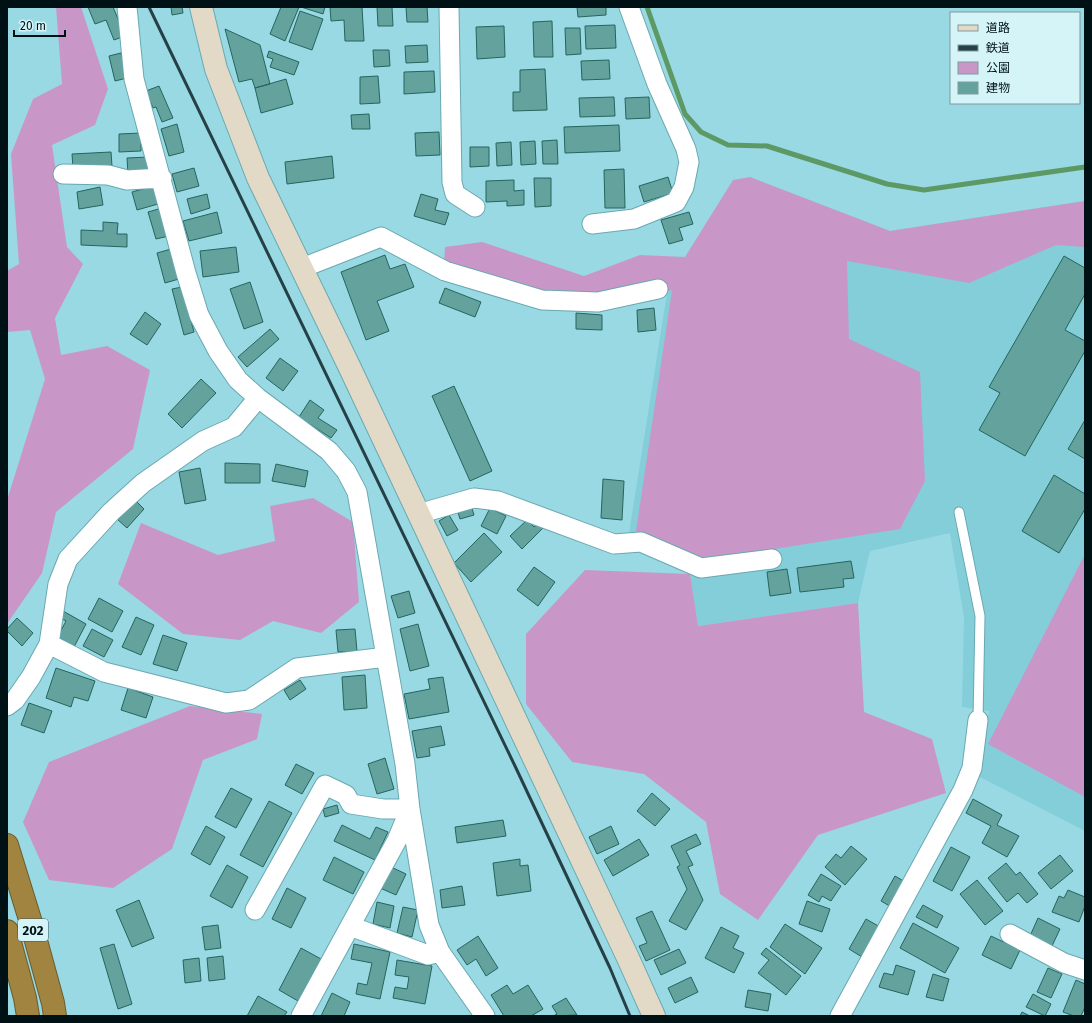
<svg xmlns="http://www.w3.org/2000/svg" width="1092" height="1023" font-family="'Fira Sans','Noto Sans JP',sans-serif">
<rect width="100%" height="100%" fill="#99d9e3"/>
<path fill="#83ced9" d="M750,177L890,231L1085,201V831L978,776L989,711L962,707L964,617L950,533L870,551L858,603L697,626L690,574L627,546L668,287L715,237Z"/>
<path fill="#c997c7" d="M56,7H81L108,89L95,125L52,145L67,247L83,264L55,318L61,355L107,346L150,370L133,449L56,512L42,573L7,624V500L45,379L30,330L7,332V271L19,264L11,154L33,99L62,84Z
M750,177L890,231L1085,201V247L1056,245L969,283L847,261L849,339L920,372L925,481L900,529L700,561L636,531L672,290L595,308L443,279L445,247L482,242L584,276L640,255L685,257L733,180Z
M313,498L353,522L359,602L321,633L273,621L240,640L183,634L118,584L141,523L218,555L275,541L270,506Z
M1085,554V797L988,744Z
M585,570L690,574L698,626L858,603L864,712L932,739L946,793L818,835L758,920L720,894L706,822L644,774L572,762L526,704V634Z
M190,706L262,714L257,739L203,760L172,849L113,888L49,880L23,822L49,762Z"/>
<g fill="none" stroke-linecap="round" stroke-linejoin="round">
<path stroke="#5c9964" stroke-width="5" d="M647,7L685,114L701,132L728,145L767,146L887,184L924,190L1085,167"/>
</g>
<path fill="#64a39d" stroke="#24655f" d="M88,7H113L125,36L114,40L106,20L95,24Z
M171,7H182L183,13L172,15Z
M281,7H299L285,41L270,34Z
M301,7H325L323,14Z
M330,7H362L364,41H345L344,20L331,21Z
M377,7H392L393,26H378Z
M406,7H427L428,22H407Z
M577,7H606V15L578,17Z
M300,11L323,19L312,50L289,42Z
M552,21L553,57H534L533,22Z
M615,25L616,48L586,49L585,26Z
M504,26L505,57L477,59L476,27Z
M565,28H580L581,54L566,55Z
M225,29L260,45L270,84L255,88L252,79L239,82Z
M427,45L428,62L406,63L405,46Z
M373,50H389L390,66L374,67Z
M269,51L299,62L294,75L270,67L273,59L267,57Z
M121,53L127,78L115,81L109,56Z
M609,60L610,79L582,80L581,61Z
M545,69L547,110L513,111V92H520V70Z
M434,71L435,92L404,94V72Z
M378,76L380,103L360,104V77Z
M286,79L293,104L261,113L255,88Z
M159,86L173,118L162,122L156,107L153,108L146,91Z
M614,97L615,116L580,117L579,98Z
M649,97L650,118L626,119L625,98Z
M369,114L370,129H352L351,115Z
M177,124L184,152L169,156L161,129Z
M619,125L620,151L565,153L564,127Z
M439,132L440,155L416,156L415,133Z
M141,133V151L119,152V134Z
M557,140L558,164H543L542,141Z
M535,141L536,164L521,165L520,142Z
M511,142L512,165L497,166L496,143Z
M470,147H489V166L470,167Z
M111,152L112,166L73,168L72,154Z
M332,156L334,178L287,184L285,162Z
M148,157L149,173L128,174L127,158Z
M194,168L199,186L177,192L172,174Z
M624,169L625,208H605L604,170Z
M668,177L673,193L644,202L639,186Z
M534,178H551V206L535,207Z
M514,180V191L524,190V205L507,206V201L486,202V181Z
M154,186L158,204L137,210L132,192Z
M100,187L103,205L79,209L77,192Z
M207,194L210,208L191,214L187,199Z
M421,194L438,199L435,210L449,213L445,225L414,216Z
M162,208L169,236L156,239L148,212Z
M217,212L222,233L189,241L183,221Z
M689,212L693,224L679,228L683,240L669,244L661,220Z
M103,222L118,223L117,234H127V247L81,245V230L103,231Z
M236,247L239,272L203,277L200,251Z
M171,249L179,279L165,283L157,253Z
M385,255L390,269L405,264L414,287L377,301L389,331L366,340L341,272Z
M1064,256L1085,268V294L1065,330L1085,341V351L1025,456L979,430L1000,393L989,387Z
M250,282L263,322L244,329L230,289Z
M182,287L194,332L184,335L172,289Z
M445,288L481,302L475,317L439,303Z
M654,308L656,330L638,332L637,310Z
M145,312L161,324L147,345L130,334Z
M576,313L602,315V330L576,329Z
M270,329L279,339L247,367L238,357Z
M280,358L298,371L283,391L266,378Z
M201,379L216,393L182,428L168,414Z
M454,386L492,471L470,481L432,396Z
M310,400L324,410L318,418L337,430L331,438L299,417Z
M1085,420V459L1068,449Z
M225,463L260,464V483H225Z
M276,464L308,471L305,487L272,481Z
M200,468L206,500L185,504L179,472Z
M1054,475L1085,494V509L1059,553L1022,531Z
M603,479L624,481L622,520L601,518Z
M135,500L144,509L127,528L117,519Z
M471,505L474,515L460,519L457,509Z
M490,508L506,516L497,534L481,526Z
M449,515L458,530L447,536L439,521Z
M527,520L534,527L541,521L546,525L522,549L510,536Z
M484,533L502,552L471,582L454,563Z
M851,561L854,578L843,579L844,587L800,592L797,568Z
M534,567L555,582L538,606L517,590Z
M787,569L791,593L770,596L767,572Z
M409,591L415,613L398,618L391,596Z
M99,598L123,611L112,632L88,619Z
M63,611L86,624L74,647L57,638L66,621L60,618Z
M136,617L154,625L141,655L122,647Z
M17,618L33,633L22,646L7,631V629Z
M418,624L429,666L410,671L400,629Z
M92,629L113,640L104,657L83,646Z
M355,629L357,651L338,652L336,630Z
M163,635L187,643L177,671L153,664Z
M56,668L95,681L88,701L74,697L71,707L46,698Z
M365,675L367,708L344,710L342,677Z
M443,677L449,712L409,719L404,694L430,689L428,679Z
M300,680L306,689L290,700L284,690Z
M128,688L153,697L146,718L121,710Z
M29,703L52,711L44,733L21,725Z
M441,726L445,745L429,748L430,756L417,758L412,731Z
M385,758L394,789L377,794L368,764Z
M296,764L314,773L302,794L285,785Z
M231,788L252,799L236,828L215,817Z
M652,793L670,809L655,826L637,811Z
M973,799L1002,815L997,825L1019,836L1007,857L982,843L991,826L966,813Z
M269,801L292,813L263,867L240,855Z
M337,805L339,813L325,817L323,809Z
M503,820L506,836L457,843L455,827Z
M342,825L370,839L376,827L388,832L375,860L334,841Z
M206,826L225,837L210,865L191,854Z
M611,826L619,844L597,854L589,837Z
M696,834L701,844L686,851L693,865L688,867L703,900L686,930L669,921L687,889L677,867L680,865L671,846Z
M639,839L649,855L613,876L604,860Z
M851,846L867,859L845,885L825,867L836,854L841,858Z
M951,847L970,857L952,891L933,881Z
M1060,855L1073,871L1051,889L1038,873Z
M334,857L364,872L353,894L323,880Z
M520,859V866L528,865L531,891L497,896L493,863Z
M1006,863L1016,875L1020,872L1038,894L1027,903L1018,893L1007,902L988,878Z
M227,865L248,877L232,908L210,896Z
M391,867L406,874L396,895L380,888Z
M821,874L841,886L831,901L822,896L819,902L808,895Z
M895,876L907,883L893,908L881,901Z
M977,880L1003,911L985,925L960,894Z
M462,886L465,905L442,908L440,890Z
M287,888L306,898L291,928L272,919Z
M1068,890L1085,897V906L1079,922L1052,912L1059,896L1064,898Z
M139,900L154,938L132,947L116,910Z
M807,901L830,909L822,932L799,924Z
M377,902L394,906L390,928L373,924Z
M923,905L943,916L937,928L916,917Z
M403,907L418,910L412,937L397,933Z
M652,911L670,950L646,961L639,946L647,943L636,918Z
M1038,918L1060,929L1052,946L1030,936Z
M866,919L880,927L862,957L849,949Z
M913,923L959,948L945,973L900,948Z
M785,924L822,948L805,974L770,947Z
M218,925L221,948L205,950L202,927Z
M721,927L739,936L733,948L744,953L734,973L705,958Z
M478,936L498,968L486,976L476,959L467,965L457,950Z
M991,936L1020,950L1011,969L982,955Z
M114,944L132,1004L118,1009L100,948Z
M354,944L390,952L380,999L356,994L358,983L367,985L372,963L351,959Z
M301,948L321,959L298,1001L279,990Z
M766,948L801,976L786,995L758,973L769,960L761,954Z
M679,949L686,963L661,975L654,960Z
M223,956L225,979L209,981L207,958Z
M199,958L201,981L185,983L183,960Z
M397,960L432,966L425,1004L393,998L395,987L407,989L409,977L395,975Z
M896,965L915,971L908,995L879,987L884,973L893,975Z
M1048,968L1062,974L1051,998L1037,992Z
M933,974L949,979L943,1001L926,997Z
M691,977L698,992L675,1003L668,988Z
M1076,980L1085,984V1007L1081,1016H1074L1063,1012Z
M507,985L513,994L528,985L543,1009L531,1016H504L491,995Z
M748,990L771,994L768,1011L745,1007Z
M332,993L350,1002L344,1016H321Z
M1033,994L1051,1004L1045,1016L1026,1007Z
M258,996L287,1012L284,1016H247Z
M566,998L577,1015L553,1016L557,1014L552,1006Z
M1022,1012L1030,1016H1020Z"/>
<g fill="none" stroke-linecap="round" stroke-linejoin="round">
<defs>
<path id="lane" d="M959,512L980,616L978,720"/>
<path id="street" d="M127,7L134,79L186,273L199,315L218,351L238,380L258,398L329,451L346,471L357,492L405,764L410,809L429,925L440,952L485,1016
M449,7L452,182L455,194L475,207
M63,174L108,175L127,180L162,178
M592,224L634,219L676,202L684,187L689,162L686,149L657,84L629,7
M302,268L381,237L445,271L542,300L598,302L658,289
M418,514L474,498L498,501L614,544L641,542L701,568L772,559
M49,644L104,672L226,703L249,700L297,668L386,657
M7,706L15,700L31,677L49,644L58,584L68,559L111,512L143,483L203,441L234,427L258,398
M255,910L325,785L346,795L351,804L383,809H410L397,840L301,1016
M350,926L428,955L440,952
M1010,934L1064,963L1085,970
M840,1016L963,790L972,768L978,720"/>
<path id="secondary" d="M201,7L216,69L258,178L349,366L628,958L654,1016"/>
<path id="highway" d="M7,845L32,926L53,1003L55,1016
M7,931L25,998L28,1016"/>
</defs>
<use href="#lane" stroke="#69a8b1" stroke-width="11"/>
<use href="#street" stroke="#69a8b1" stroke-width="21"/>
<use href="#secondary" stroke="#69a8b1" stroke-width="24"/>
<use href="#highway" stroke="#685c31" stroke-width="24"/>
<use href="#lane" stroke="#fff" stroke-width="9"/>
<use href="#street" stroke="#fff" stroke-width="19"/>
<use href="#secondary" stroke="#e2dac6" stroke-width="22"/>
<use href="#highway" stroke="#a08440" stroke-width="22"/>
<path stroke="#254147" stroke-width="3" d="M149,7L515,766L610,968L630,1016"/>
</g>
<g text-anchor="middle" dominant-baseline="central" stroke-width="3" stroke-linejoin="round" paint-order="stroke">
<rect fill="#d5f4f8" stroke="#405559" stroke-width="1" x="18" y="919" width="30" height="22" rx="3"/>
<g font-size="13" font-weight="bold" fill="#001115">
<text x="33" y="930">202</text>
</g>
</g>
<rect width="1092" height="1023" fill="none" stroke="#001115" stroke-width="16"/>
<rect x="950" y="12" width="130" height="92" fill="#d5f4f8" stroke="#80999d"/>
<rect x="958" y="25" width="20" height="6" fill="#e2dac6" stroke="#80999d"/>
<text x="986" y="32" font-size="12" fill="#001115">道路</text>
<rect x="958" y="45" width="20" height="6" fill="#254147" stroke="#80999d"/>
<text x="986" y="52" font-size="12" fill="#001115">鉄道</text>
<rect x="958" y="62" width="20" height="12" fill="#c997c7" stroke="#80999d"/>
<text x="986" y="72" font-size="12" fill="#001115">公園</text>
<rect x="958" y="82" width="20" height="12" fill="#64a39d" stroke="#80999d"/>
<text x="986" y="92" font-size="12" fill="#001115">建物</text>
<path d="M14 30v6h51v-6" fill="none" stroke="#001115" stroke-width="2"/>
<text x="20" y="30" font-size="12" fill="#001115" stroke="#d5f4f8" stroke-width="3" paint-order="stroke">20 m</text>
</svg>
